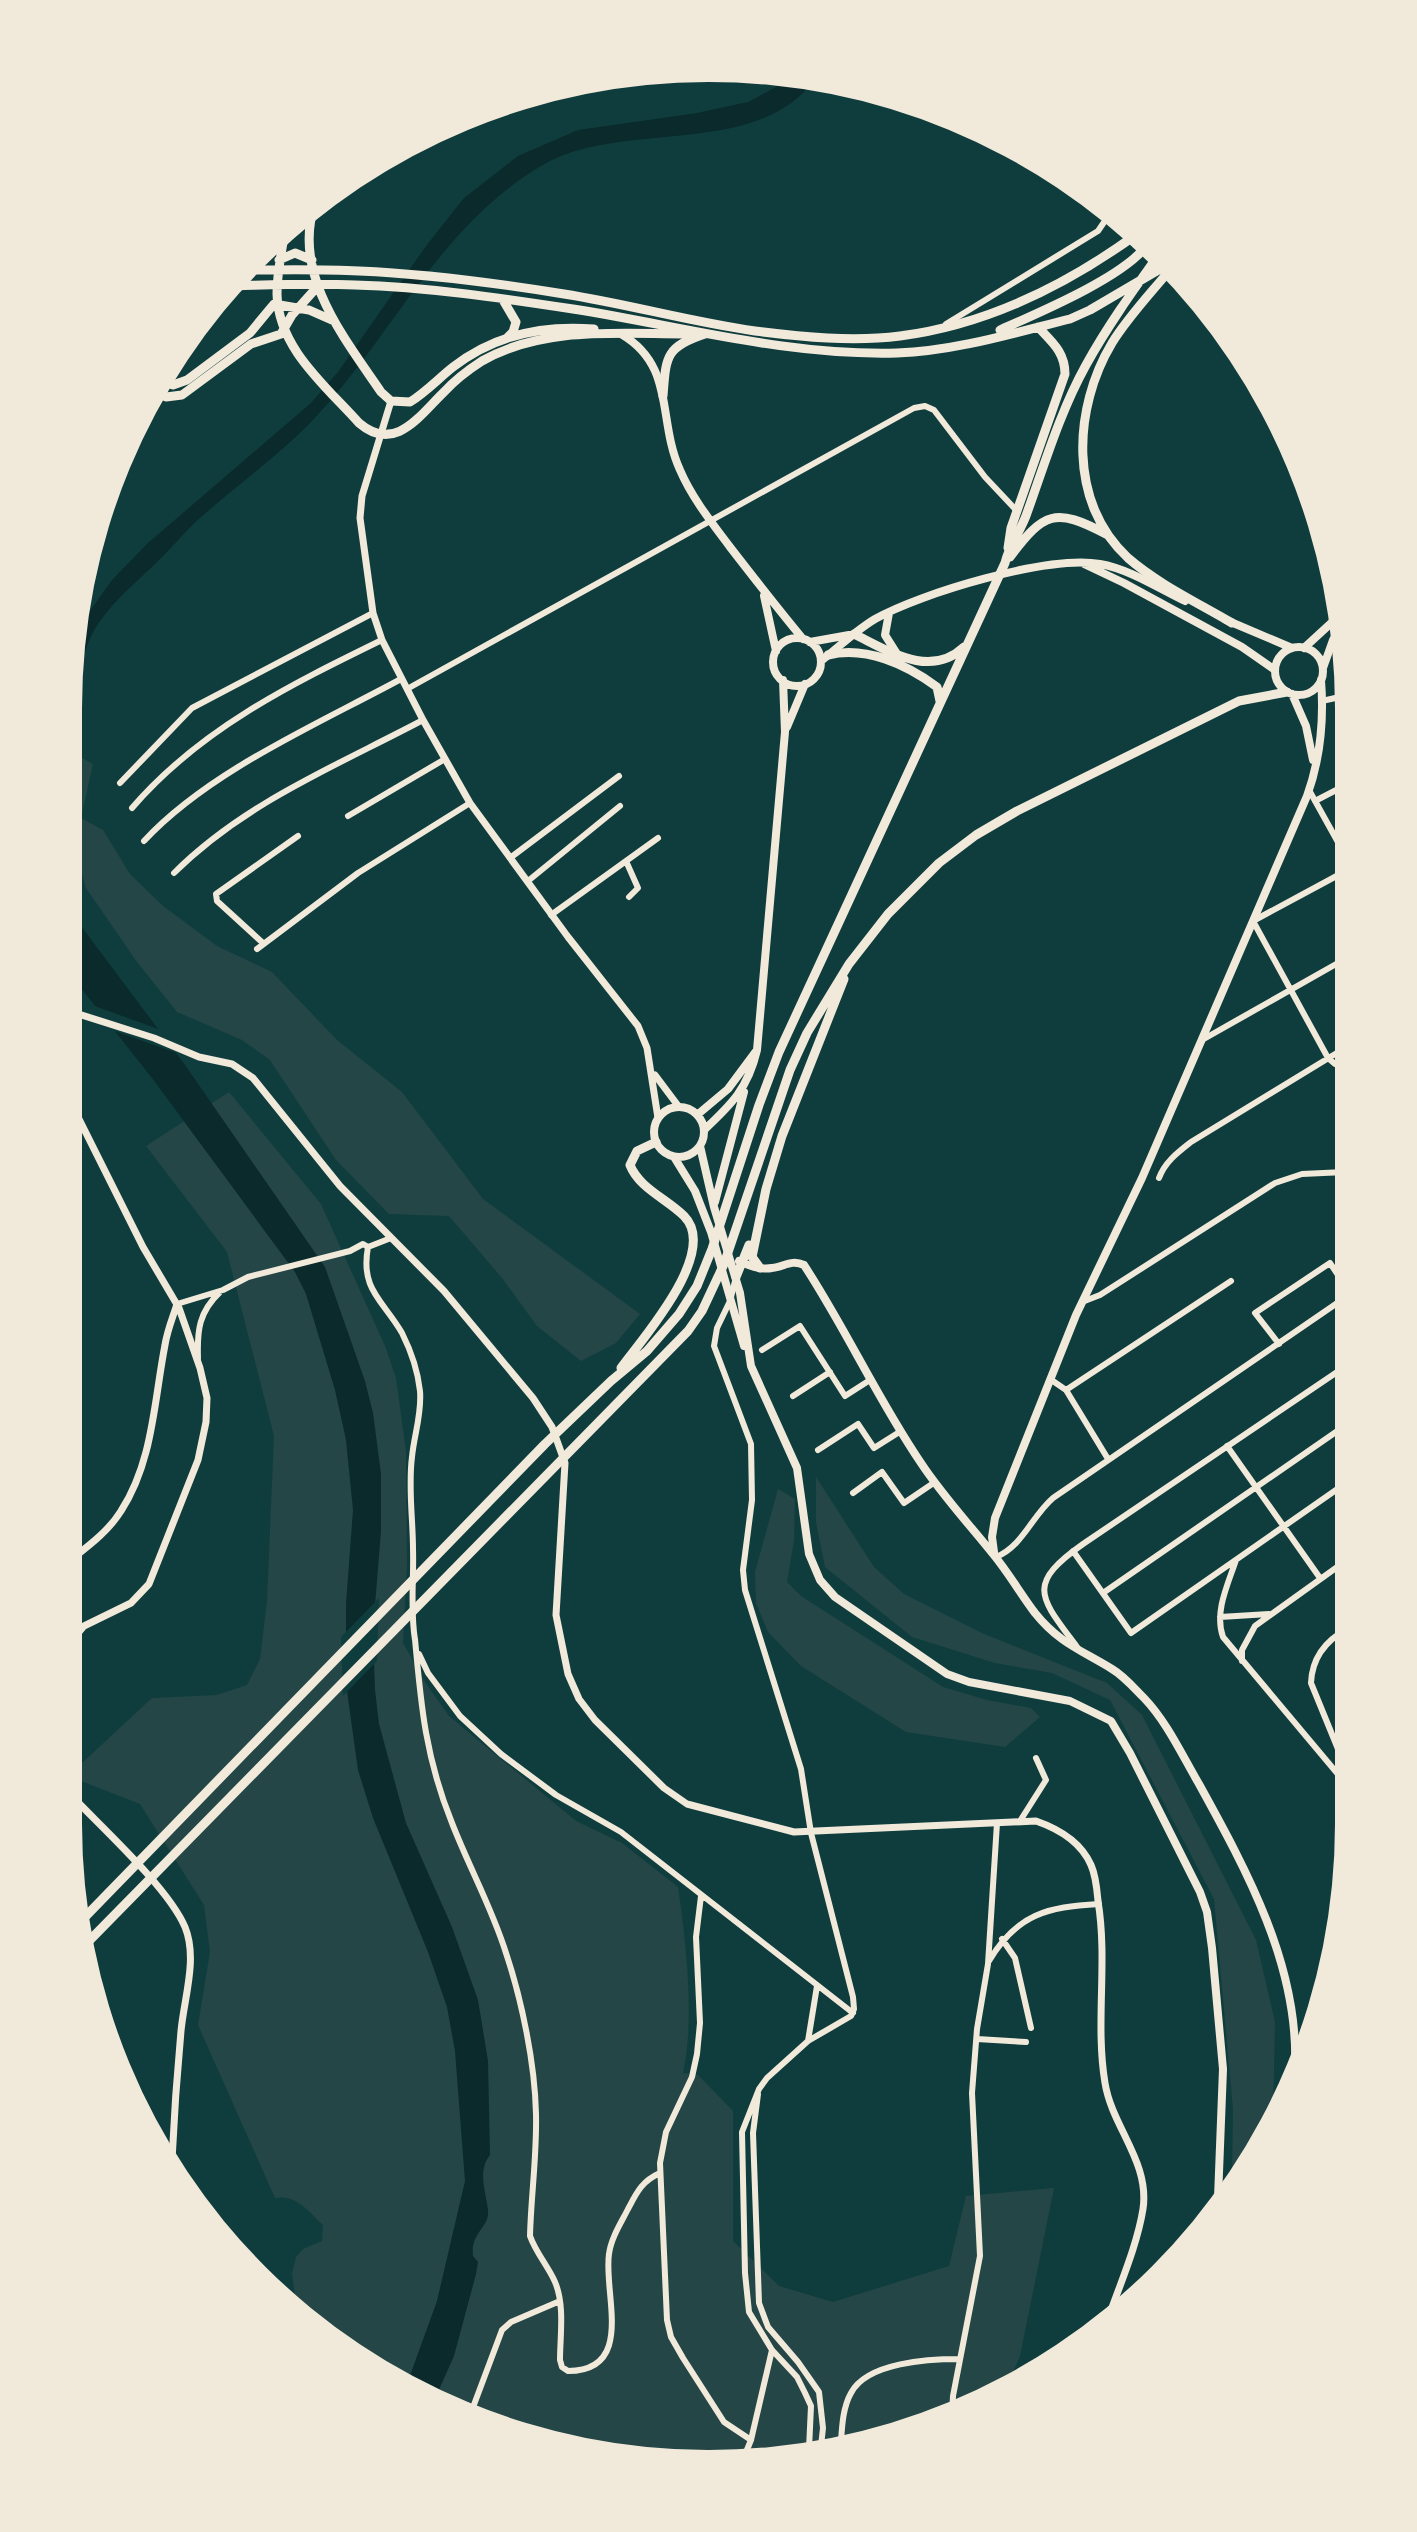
<svg xmlns="http://www.w3.org/2000/svg" width="1417" height="2532" font-family="'PT Sans Narrow',sans-serif">
<rect width="100%" height="100%" fill="#0f3d3e"/>
<path fill="#244646" d="M75,754L93,764L81,818L103,830L130,874L163,906L217,946L272,972L337,1040L402,1092L483,1199L640,1314L616,1343L581,1361L537,1326L502,1278L449,1216L389,1214L336,1160L270,1060L242,1040L177,1012L137,962L86,888L69,831V792Z
M229,1092L321,1204L385,1346L396,1378L406,1452L407,1564L403,1643L427,1685L449,1716L576,1821L622,1843L678,1887C686,1943 695,2018 683,2073L698,2075L733,2111V2241L779,2286L833,2302L949,2266L966,2196L1054,2188L1020,2356L1009,2381L954,2415L751,2463L543,2442L353,2356L296,2302L292,2274L296,2257L303,2249L322,2241L323,2225C309,2212 297,2194 275,2198L198,2025L210,1952L204,1905L140,1804L68,1776L152,1698L217,1695L247,1685L260,1659L267,1601L274,1436L227,1252L146,1146Z
M816,1477L874,1567L904,1594L984,1634L1107,1683L1142,1715L1256,1940L1275,2022L1273,2120L1263,2143L1232,2181L1233,2109L1214,1899L1110,1700L1052,1673L995,1663L912,1637L825,1567L816,1522Z
M778,1489L795,1499L794,1540L787,1582L801,1596L943,1687L987,1700L1031,1708L1040,1717L1005,1747L906,1732L801,1666L768,1632L756,1603L755,1572Z"/>
<path fill="#0a2a2b" d="M791,73L815,79C759,157 628,121 550,161C442,219 393,337 311,422C278,456 237,485 201,517C185,531 171,549 155,564C136,582 116,599 100,621C80,648 77,691 69,724V667L75,632L112,580L148,543L311,403L338,372L426,246L464,198L518,156L578,130L697,113L748,102L778,86Z
M69,910L185,1065L325,1267L365,1381L373,1413L381,1474V1531L373,1630L375,1690L379,1724L406,1823L452,1927L478,2000L488,2061L490,2155C477,2171 486,2192 488,2210C490,2228 470,2232 473,2256L478,2262L476,2274L454,2356L437,2394L408,2381L437,2301L465,2181L455,2051L447,2007L428,1952L373,1818L358,1770L346,1684V1604L353,1510L346,1440L335,1390L306,1294L295,1272L152,1078L69,973Z"/>
<path fill="#0f3d3e" d="M89,1004L164,1031L182,1055L109,1029Z
M379,1598L377,1661L343,1696L341,1637Z"/>
<g fill="none" stroke-linecap="round" stroke-linejoin="round">
<path stroke="#f1e9da" stroke-width="6" d="M946,324L1098,231L1111,212
M407,689L914,408L925,406L934,410L985,477L1017,511
M1322,701L1344,696
M120,783L192,708L373,613
M1309,790L1344,853
M1315,801L1344,786
M132,808C200,729 290,685 382,640
M348,816L445,759
M144,841C209,771 318,724 401,679
M510,858L619,776
M626,861L638,888L629,897
M1344,872L1253,921L1328,1058L1335,1064L1345,1068
M174,873C244,803 336,766 423,720
M528,881L620,806
M551,915L658,838
M264,944L217,901L216,894L298,836
M257,949L358,873L470,803
M1202,1040L1345,959
M1159,1178C1165,1162 1177,1153 1191,1142L1345,1048
M368,1247C360,1290 383,1300 402,1333C411,1351 418,1372 420,1391C422,1414 414,1435 412,1457C408,1487 413,1519 413,1549C414,1580 410,1609 415,1640
M735,1281L730,1301L717,1328L714,1346L751,1444L752,1500L743,1570L745,1590L801,1769L811,1833L853,1997L854,2009L851,2016L808,2041
M1082,1302L1100,1295L1275,1183L1302,1174L1345,1172
M177,1304L223,1290L248,1277L350,1251L363,1244L368,1247L391,1238
M1279,1344L1255,1313L1330,1263L1346,1287
M762,1350L800,1326L845,1396L870,1380
M198,1358C197,1330 199,1312 220,1292
M1050,1379L1066,1390L1108,1459
M1066,1390L1231,1281
M793,1396L830,1372
M1227,1446L1320,1578
M818,1450L858,1424L874,1448L901,1431
M853,1493L882,1472L904,1503L935,1482
M1073,1551L1131,1633L1346,1483
M996,1557C1022,1547 1032,1516 1053,1498L1346,1297
M1236,1560C1228,1584 1214,1612 1223,1637L1347,1785
M1103,1593L1346,1425
M1220,1617L1269,1614
M1347,1629C1325,1641 1312,1658 1311,1683L1347,1771
M415,1639C421,1707 426,1759 452,1823C469,1867 492,1908 506,1953C522,2001 535,2064 536,2114C537,2155 531,2196 530,2236C536,2253 548,2266 555,2282C565,2305 560,2336 560,2360L562,2367L568,2371C636,2371 603,2293 609,2254C611,2238 621,2223 628,2209C637,2192 642,2181 660,2173
M1077,1647C1040,1597 1025,1585 1083,1544L1346,1366
M419,1654L428,1673L460,1716L501,1754L556,1795L621,1832L853,2013
M1242,1661V1650L1255,1626L1347,1560
M1020,1821L1046,1780L1036,1758
M701,1896L696,1937L700,2023L697,2054L692,2077L666,2132L660,2163L667,2320L671,2337L683,2358L724,2422L751,2440
M1002,1939L1015,1958L1031,2028
M989,1961C1017,1914 1047,1907 1099,1904
M977,2039L1026,2042
M758,2094L753,2133L759,2303L768,2327L798,2362L819,2392L823,2428L821,2446
M472,2410L502,2330L511,2322L560,2301
M952,2416L953,2396L980,2256L972,2093L977,2029L988,1964L997,1823
M841,2442C842,2426 843,2407 851,2393C867,2362 930,2359 960,2359
M809,2449L811,2406L805,2393L797,2377L772,2350L749,2312L745,2273L742,2132L759,2089L767,2078L808,2041L817,1986
M742,2462L751,2440L772,2350"/>
<path stroke="#f1e9da" stroke-width="7" d="M391,401L362,496L360,518L373,613L382,640L423,720L470,803L568,937L638,1026L647,1048L658,1118
M69,1011L154,1038L199,1057L232,1064L253,1078L340,1186L444,1291L533,1398L552,1427L565,1463L556,1615L568,1674L579,1699L595,1720L664,1788L687,1804L794,1832L1036,1821C1059,1829 1081,1842 1091,1865C1096,1876 1097,1890 1098,1901C1108,1962 1095,2023 1105,2083C1112,2127 1150,2162 1143,2209C1137,2246 1120,2284 1108,2319
M655,1075L679,1107
M68,1562C87,1547 108,1532 121,1511C153,1462 154,1401 165,1345C167,1331 173,1317 177,1304
M68,1645L84,1626L131,1603L149,1584L198,1460L206,1422L207,1398L200,1368L179,1308L143,1247L69,1099
M68,1792C100,1826 168,1887 185,1927C198,1959 184,1998 181,2031C177,2074 174,2117 172,2160"/>
<path stroke="#f1e9da" stroke-width="8" d="M621,334C676,366 657,420 680,470C692,498 712,523 730,547C754,578 778,609 803,639
M1084,564L1124,583L1242,647L1275,670
M764,596L776,651
M889,613L885,635L897,654
M1226,620L1292,648
M773 662a24 24 0 1 1 48 0a24 24 0 1 1-48 0Z
M810,642L849,635
M1275 671a24 24 0 1 1 48 0a24 24 0 1 1-48 0Z
M1304,648L1341,614
M821,661C839,647 855,631 875,619C921,593 1048,555 1100,564C1129,569 1158,588 1185,601
M1323,668L1333,640L1343,625
M1292,694L1306,726L1313,760
M787,727L805,684
M757,1050L785,732L783,680
M654 1132a25 25 0 1 1 50 0a25 25 0 1 1-50 0Z
M697,1115L728,1089L757,1050C748,1088 732,1104 704,1130
M700,1146L714,1207L740,1293L751,1366L797,1468L809,1554L820,1580L835,1597L947,1674L969,1682L1070,1701L1111,1721L1130,1753L1200,1892L1207,1912L1212,1948L1223,2069L1218,2198
M674,1157L695,1191L711,1232L744,1346
M715,1202L744,1092
M739,1261C749,1266 761,1270 772,1268C784,1267 791,1259 804,1265C846,1329 878,1400 921,1463C942,1495 969,1524 993,1554C1008,1572 1020,1593 1035,1613C1059,1643 1081,1650 1112,1669C1124,1676 1134,1688 1144,1698C1167,1722 1182,1755 1199,1784C1247,1871 1299,1966 1295,2067
M994,1552L992,1537L995,1518L1076,1315L1142,1178L1307,796C1320,760 1324,718 1321,680"/>
<path stroke="#f1e9da" stroke-width="9" d="M315,204C291,273 345,339 381,392L391,401L410,402C426,392 439,378 453,367C494,335 544,325 594,329
M285,232C281,253 277,273 277,294C278,348 326,386 359,423C395,454 420,415 444,392C455,380 468,370 482,361C543,326 619,334 686,334
M279,260L295,253L312,260
M244,270C282,270 321,269 359,271C428,274 496,283 564,294C628,304 691,322 755,331C802,337 853,342 900,336C986,325 1068,284 1137,234
M1169,271C1150,294 1128,317 1112,343C1073,408 1068,503 1128,558C1158,584 1198,603 1232,623
M227,286C270,285 313,283 355,285C427,287 501,298 573,309C681,326 786,356 897,353C955,351 1014,333 1070,319L1090,310L1165,266
M503,300L516,322L513,332L507,338
M1000,330C1038,313 1124,277 1147,245
M159,381L173,385L187,380L250,333L274,304L309,310L334,321
M154,389L166,397L182,395L251,344L281,334L292,315L318,286
M663,396C666,357 665,347 705,334
M1008,548L1011,528L1065,374C1065,352 1052,342 1038,327
M1010,557C1044,512 1055,507 1106,534
M854,634C889,651 930,679 964,647
M828,655C866,646 906,664 937,687L940,701
M760,1268L752,1257L766,1189L782,1136L844,979
M736,1277L749,1245
M621,1368C642,1339 720,1252 684,1216C667,1199 639,1188 630,1165L637,1151L656,1142
M84,1918L545,1444L611,1381L647,1351L679,1314L697,1286L712,1249L759,1105L779,1052L1005,563C1009,545 1021,531 1027,513C1045,463 1060,412 1086,365C1107,327 1132,292 1157,257
M88,1942L688,1331L702,1311L724,1264L790,1070L807,1033L849,964L888,914L939,863L976,835L1017,811L1239,701L1287,692"/>
</g>
<path d="M0 0H1417V2532H0ZM708 82H709A626 626 0 0 1 1335 708V1824A626 626 0 0 1 709 2450H708A626 626 0 0 1 82 1824V708A626 626 0 0 1 708 82Z" fill="#f1e9da" fill-rule="evenodd"/>
</svg>
